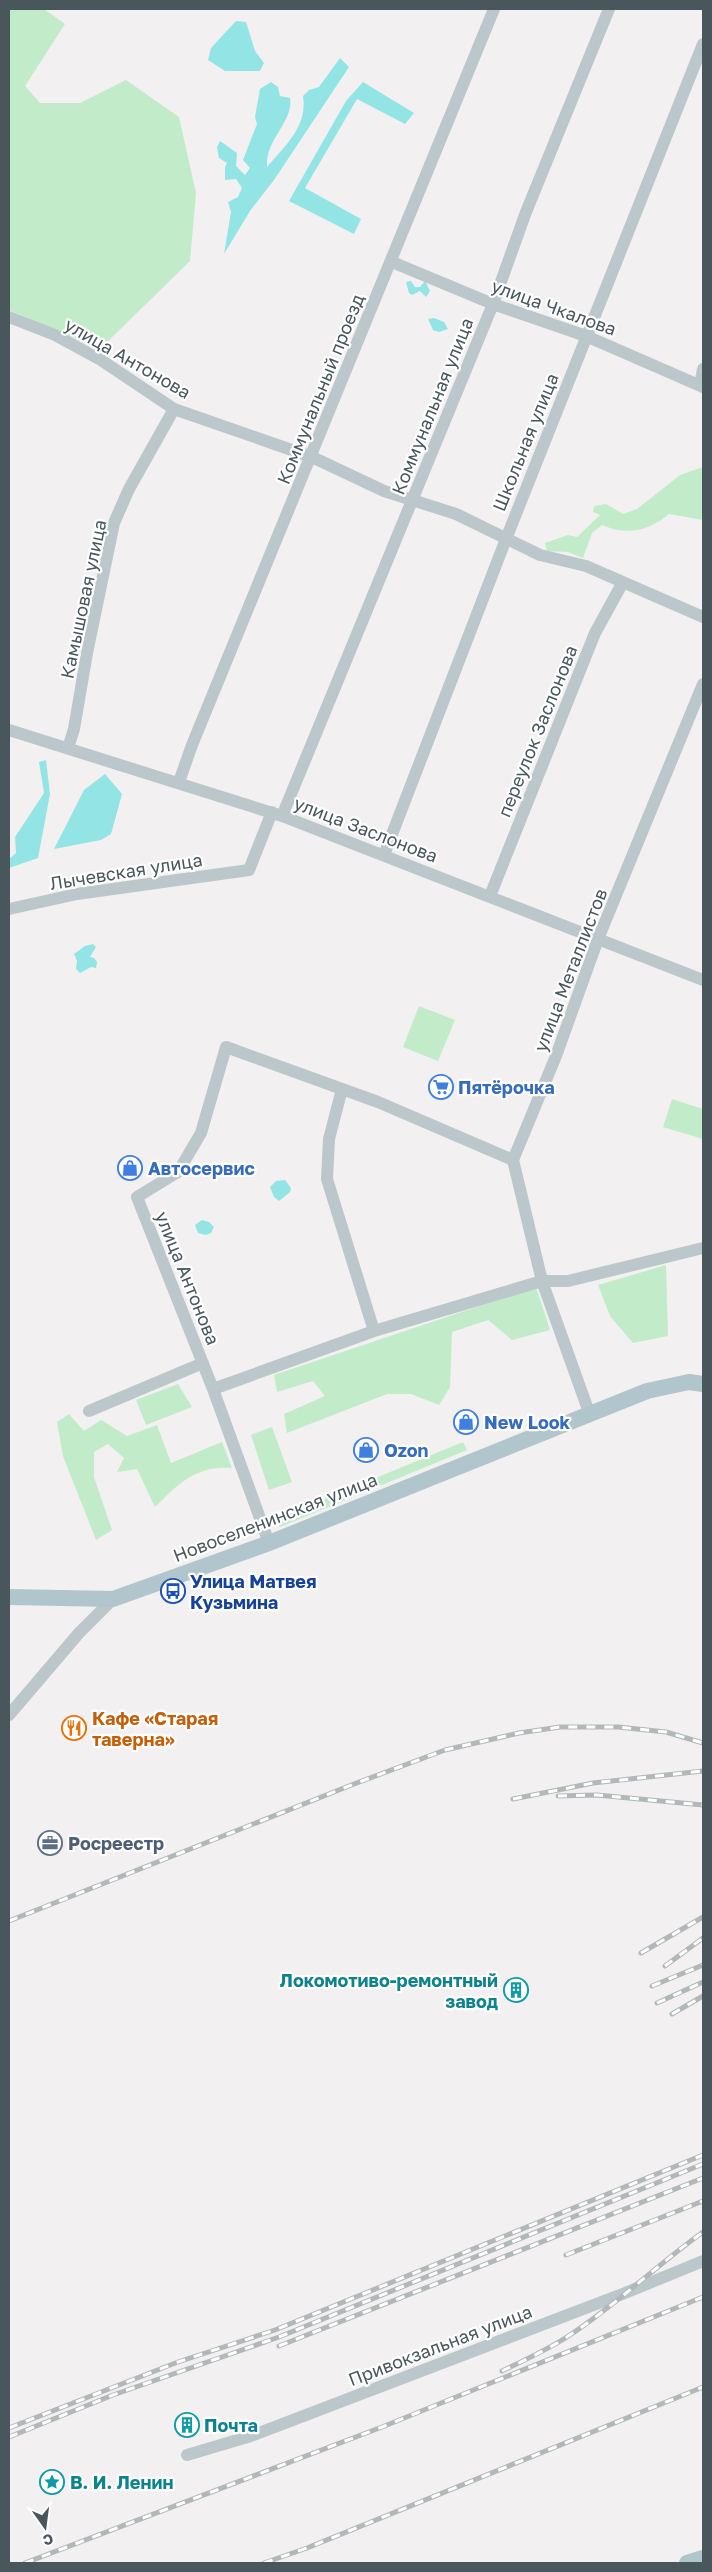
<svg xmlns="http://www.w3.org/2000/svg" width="712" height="2572" font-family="'Golos Text',sans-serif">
<rect width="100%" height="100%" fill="#f2f0f0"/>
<path fill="#c2ecc9" d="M9,9H44L65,24L25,86L40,103H80L126,80L179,117L196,193L190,261L100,349L9,310Z
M703,467V520L669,514C649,531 626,536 602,525L592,533L583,558L568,552L547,551L545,543L568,535L577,537L600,515L593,512L594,506L606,504L623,514L637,509L680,475Z
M419,1006L455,1020L438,1061L403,1047Z
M672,1099L703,1109V1139L663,1127Z
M666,1265L668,1336L633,1343L610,1316L598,1285Z
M536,1287L550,1330L512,1340L488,1320L452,1332L450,1387L439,1405L411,1394H387L287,1433L284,1414L325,1396L313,1381L277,1392L274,1375Z
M178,1384L192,1407L146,1425L136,1400Z
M69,1414L84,1431L101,1420L127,1436L157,1425L171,1463L222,1442L232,1468C197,1465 179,1483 155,1507L137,1469L117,1472L124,1458L108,1444L94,1452V1477L112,1530L96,1540L63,1456L57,1422Z
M272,1427L292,1482L269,1490L251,1435Z
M463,1442L467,1450L280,1527L276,1519Z"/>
<path fill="#92e5e4" d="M236,21L246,22L255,51L264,63L260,71H225L208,60L211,48Z
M340,58L349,67L274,180L250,211L224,254L231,212L228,202L238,197L242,188L236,179L225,180V167L227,163L219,158L217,147L220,141L237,153L236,166L245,175L250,168L243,160L257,124L255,117L260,89L271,82L278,87L280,96L290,98C294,122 265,139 267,167C285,146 308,126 303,96L309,90L319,87Z
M363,82L414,113L405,124L357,99L305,188L361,219L354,234L289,201L346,101Z
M411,281L415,287H420L425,281L430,291L426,297L420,291L412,295L409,293L406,282Z
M434,318L444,322L448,329L439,332L433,330L428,319Z
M46,760L50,794L38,858L9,868V859L16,853L15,837L44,793L39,762Z
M105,774L122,794L111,834L101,840L54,849L84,790Z
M93,944L96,947L90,957L94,958L97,962L96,968L91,967L80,973L76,969L77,961L74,954L85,946Z
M285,1180L291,1188L290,1192L279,1201L274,1197L270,1187L276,1181Z
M202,1220L209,1222L214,1227L211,1233L206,1235L198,1233L195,1225Z"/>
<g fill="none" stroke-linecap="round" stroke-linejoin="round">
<path stroke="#bcc7cb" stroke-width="12" d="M392,262L493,304L586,336L703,387
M9,317L55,335L101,360L174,409L312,457L384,491L456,514L540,555L586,566L703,617
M700,385L703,369
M9,730L282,816L703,980
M68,748L74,729L87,653L114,523L129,489L174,409
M179,782L192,745L494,9
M282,816L493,304L526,212L609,9
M384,855L506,539L703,44
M490,896L595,633L623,582
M9,909L77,894L249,870L272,812
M342,1089L329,1139L327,1179L374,1331
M213,1389L374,1331L542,1281H568L703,1248
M89,1411L203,1363
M590,1415L542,1281L513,1160L556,1056L598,939L703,684
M269,1543L213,1389L137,1197L178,1172L201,1133L226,1047L378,1102L513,1160
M9,1715L79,1633L113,1599
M187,2455L251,2436L625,2293L703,2261"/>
<path stroke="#b1c5cc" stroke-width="16" d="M9,1597L113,1599L269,1543L647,1391L689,1382L703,1384
M687,2563L703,2558"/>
<defs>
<path id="rail" d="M558,1796L597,1795L703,1805
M513,1799L593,1783L703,1771
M9,1921L354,1784L445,1750L519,1733L560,1727H618L666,1732L703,1743
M641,1953L703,1917
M665,1966L703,1938
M652,1986L703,1965
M657,2003L703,1982
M672,2014L703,1996
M566,2255L703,2201
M279,2346L703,2178
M502,2371C525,2360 549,2349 570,2335C617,2304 657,2265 703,2232
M9,2428L178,2362L275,2330L703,2155
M9,2437L113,2395L279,2337L703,2164
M25,2563L382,2427L703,2297
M264,2563L307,2548L703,2387"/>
</defs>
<use href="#rail" stroke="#b2b7b9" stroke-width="5"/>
<use href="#rail" stroke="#fff" stroke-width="3" stroke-dasharray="9" stroke-linecap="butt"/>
</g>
<defs>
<symbol id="supermarket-ring" viewBox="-11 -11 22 22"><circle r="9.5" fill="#fff" stroke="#3f7fe0" stroke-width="1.5"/><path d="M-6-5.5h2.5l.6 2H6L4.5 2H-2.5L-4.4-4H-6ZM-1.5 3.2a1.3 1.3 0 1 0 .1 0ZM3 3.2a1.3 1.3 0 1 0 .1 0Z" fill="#3f7fe0"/></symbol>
<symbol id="shop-ring" viewBox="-11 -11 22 22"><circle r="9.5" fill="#fff" stroke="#3f7fe0" stroke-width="1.5"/><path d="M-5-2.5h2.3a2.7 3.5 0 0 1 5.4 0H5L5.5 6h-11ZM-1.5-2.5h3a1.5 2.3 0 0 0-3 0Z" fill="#3f7fe0"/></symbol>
<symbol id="bus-ring" viewBox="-11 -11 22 22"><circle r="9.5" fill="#fff" stroke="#1a4fb4" stroke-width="1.5"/><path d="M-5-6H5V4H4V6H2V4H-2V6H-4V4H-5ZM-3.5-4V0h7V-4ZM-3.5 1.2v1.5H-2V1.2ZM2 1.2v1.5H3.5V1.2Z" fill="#1a4fb4"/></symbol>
<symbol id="restaurant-ring" viewBox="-11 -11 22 22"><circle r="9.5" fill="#fff" stroke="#e8710a" stroke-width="1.5"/><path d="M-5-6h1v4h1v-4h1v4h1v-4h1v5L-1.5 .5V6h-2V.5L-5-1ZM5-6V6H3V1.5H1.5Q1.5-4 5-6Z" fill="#e8710a"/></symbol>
<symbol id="office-ring" viewBox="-11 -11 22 22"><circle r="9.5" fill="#fff" stroke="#5c6f8a" stroke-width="1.5"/><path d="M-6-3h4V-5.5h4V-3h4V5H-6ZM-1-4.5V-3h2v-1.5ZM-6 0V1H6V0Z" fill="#5c6f8a"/></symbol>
<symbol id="building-ring" viewBox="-11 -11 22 22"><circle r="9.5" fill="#fff" stroke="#0f9aa8" stroke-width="1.5"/><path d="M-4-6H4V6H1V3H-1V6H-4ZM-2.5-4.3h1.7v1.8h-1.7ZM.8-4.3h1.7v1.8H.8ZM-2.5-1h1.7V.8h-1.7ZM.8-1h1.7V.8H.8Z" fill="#0f9aa8"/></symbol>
<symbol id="sight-ring" viewBox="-11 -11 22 22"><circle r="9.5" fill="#fff" stroke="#0f9aa8" stroke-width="1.5"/><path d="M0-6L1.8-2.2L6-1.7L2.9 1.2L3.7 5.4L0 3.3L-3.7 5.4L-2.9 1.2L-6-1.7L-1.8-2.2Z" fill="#0f9aa8"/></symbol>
</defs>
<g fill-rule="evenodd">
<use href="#supermarket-ring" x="427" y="1073" width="28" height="28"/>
<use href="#shop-ring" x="116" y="1154" width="28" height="28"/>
<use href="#shop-ring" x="452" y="1408" width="28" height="28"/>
<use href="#shop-ring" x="352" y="1436" width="28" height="28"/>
<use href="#bus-ring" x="159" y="1577" width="28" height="28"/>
<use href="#restaurant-ring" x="60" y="1714" width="28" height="28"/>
<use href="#office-ring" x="36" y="1829" width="28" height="28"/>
<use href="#building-ring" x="502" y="1976" width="28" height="28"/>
<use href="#building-ring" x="173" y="2411" width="28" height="28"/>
<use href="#sight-ring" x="38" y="2468" width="28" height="28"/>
</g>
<g text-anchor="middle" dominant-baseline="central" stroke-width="4.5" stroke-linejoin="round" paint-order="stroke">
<g font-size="18" fill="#49575c" stroke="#fff">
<text transform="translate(554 307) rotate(20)">улица Чкалова</text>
<text transform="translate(128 358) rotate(30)">улица Антонова</text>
<text transform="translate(320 389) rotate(-68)">Коммунальный проезд</text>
<text transform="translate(432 406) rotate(-68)">Коммунальная улица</text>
<text transform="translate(525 442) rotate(-68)">Школьная улица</text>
<text transform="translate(83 599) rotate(-78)">Камышовая улица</text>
<text transform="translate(537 731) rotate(-68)">переулок Заслонова</text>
<text transform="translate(366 829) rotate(21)">улица Заслонова</text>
<text transform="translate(126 871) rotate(-9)">Лычевская улица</text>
<text transform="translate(570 970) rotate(-69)">улица Металлистов</text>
<text transform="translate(188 1278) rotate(68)">улица Антонова</text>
<text transform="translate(275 1517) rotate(-21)">Новоселенинская улица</text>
<text transform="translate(440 2345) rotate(-21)">Привокзальная улица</text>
</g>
<g font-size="18" font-weight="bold" fill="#366cbe" stroke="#fff" text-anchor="start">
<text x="458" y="1087">Пятёрочка</text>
<text x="148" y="1168">Автосервис</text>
<text x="484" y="1422">New Look</text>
<text x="384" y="1450">Ozon</text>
</g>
<g font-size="18" font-weight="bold" fill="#164399" stroke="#fff" text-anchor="start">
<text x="190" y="1581">Улица Матвея<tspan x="190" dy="21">Кузьмина</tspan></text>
</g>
<g font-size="18" font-weight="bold" fill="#c56008" stroke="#fff" text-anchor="start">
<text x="92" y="1718">Кафе «Старая<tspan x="92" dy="21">таверна»</tspan></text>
</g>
<g font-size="18" font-weight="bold" fill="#4e5e75" stroke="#fff" text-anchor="start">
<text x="68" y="1843">Росреестр</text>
</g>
<g font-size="18" font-weight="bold" fill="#0d838f" stroke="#fff" text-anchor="start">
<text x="498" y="1980" text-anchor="end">Локомотиво-ремонтный<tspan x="498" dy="21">завод</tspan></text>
<text x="204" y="2425">Почта</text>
<text x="70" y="2482">В. И. Ленин</text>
</g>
</g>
<rect width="712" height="2572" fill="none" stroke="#49575c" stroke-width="20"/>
<g transform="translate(45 2527) rotate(166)" stroke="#ffffff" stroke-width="4" paint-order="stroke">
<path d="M0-4L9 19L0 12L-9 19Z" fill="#49575c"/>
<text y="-8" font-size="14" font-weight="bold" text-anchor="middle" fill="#49575c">С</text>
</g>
</svg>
